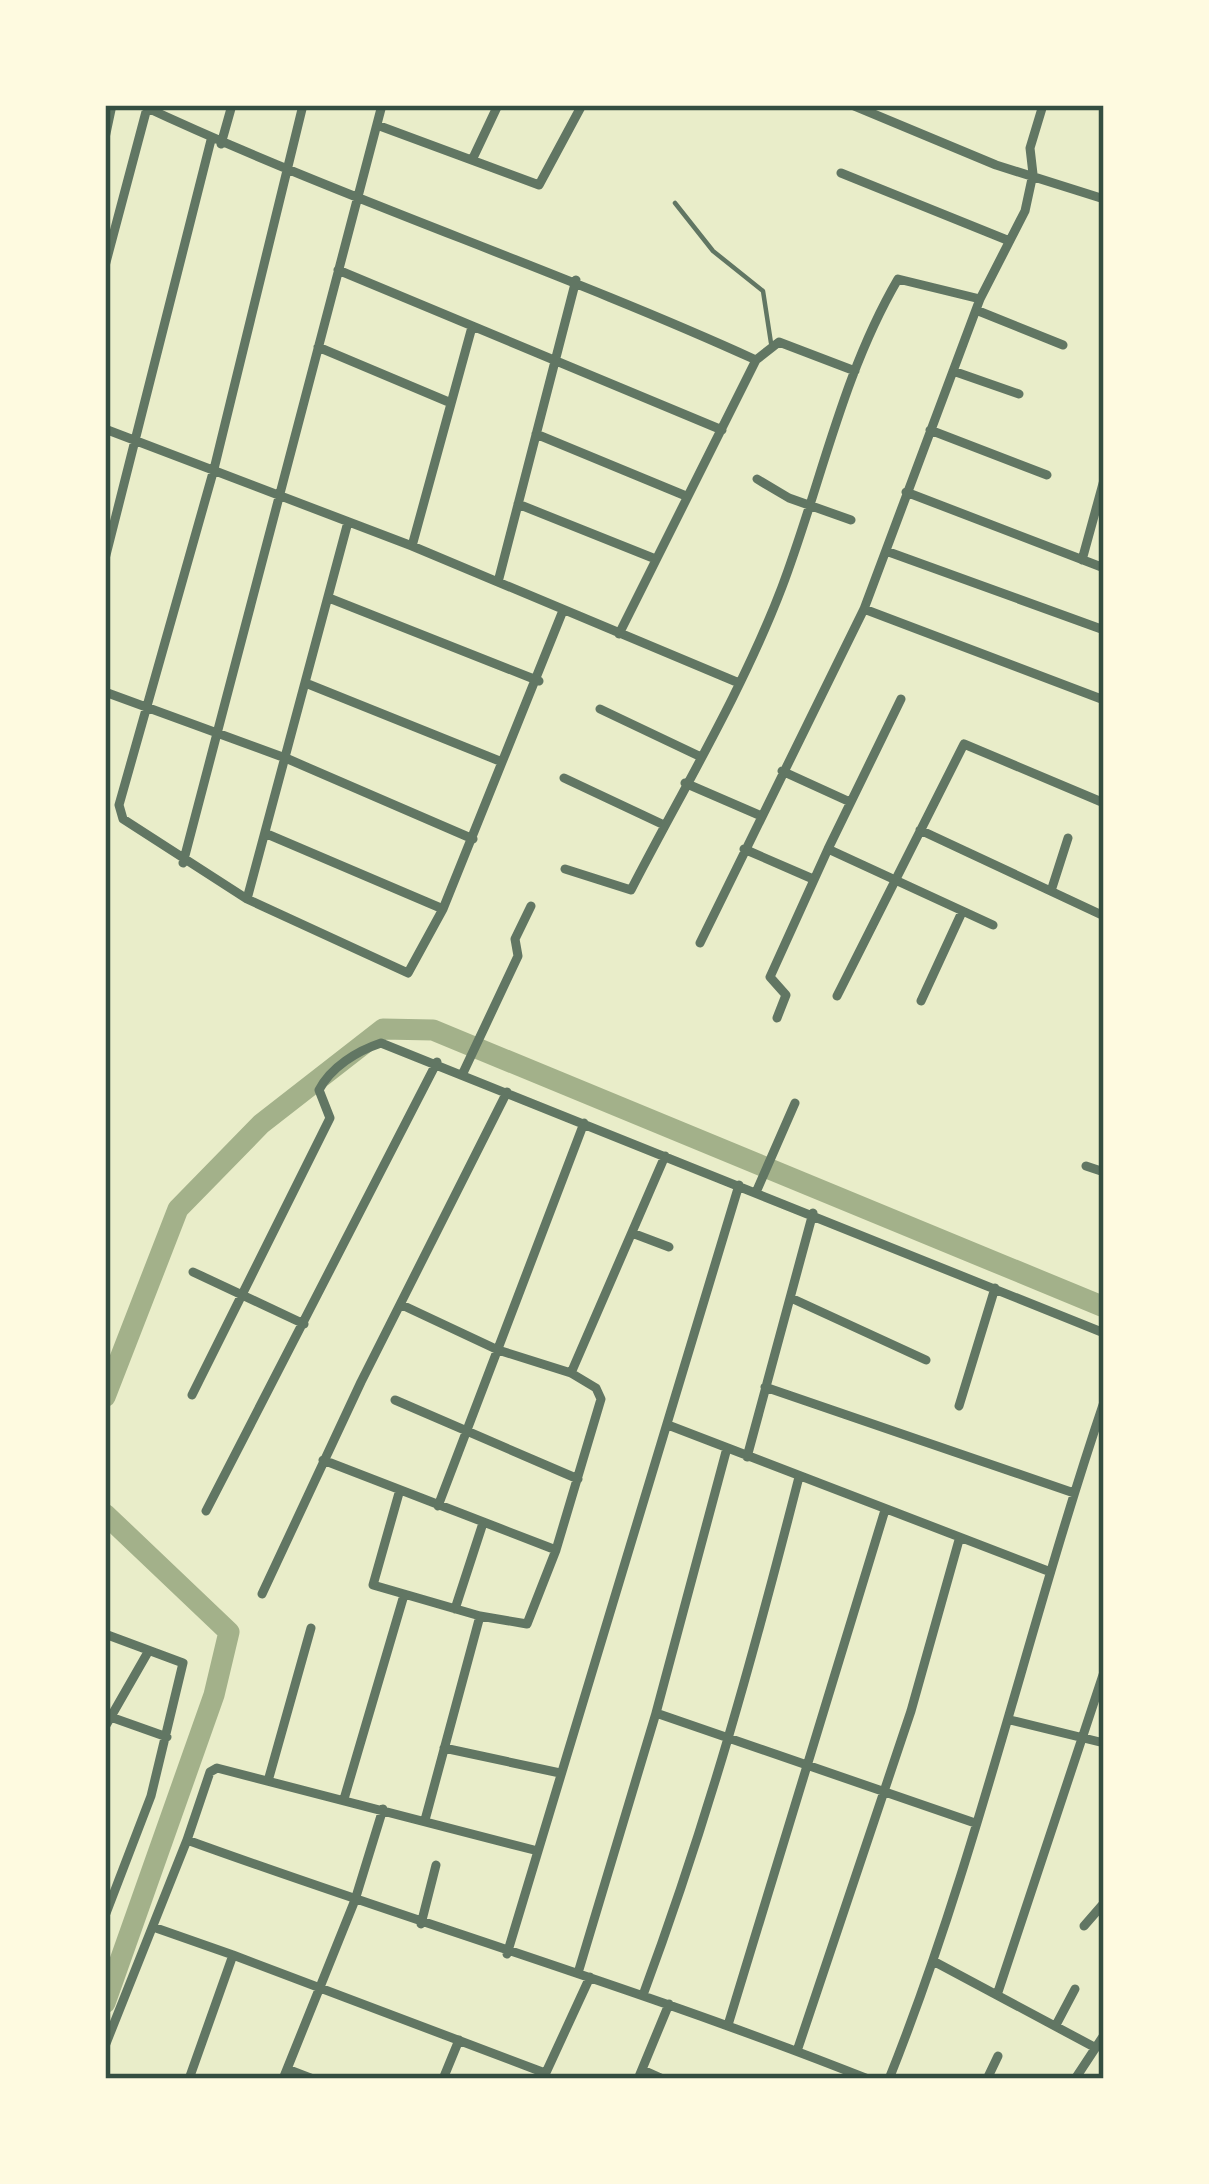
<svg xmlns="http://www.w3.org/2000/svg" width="1209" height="2184" font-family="'Fira Sans',sans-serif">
<rect width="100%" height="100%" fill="#e9edc9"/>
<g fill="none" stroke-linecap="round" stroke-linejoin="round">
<path stroke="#a3b18a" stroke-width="21" d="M105,1397L178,1209L261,1124L383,1029L433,1030L1104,1307
M105,1514L229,1632L214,1695L105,2003"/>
<path stroke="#617663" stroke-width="4.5" d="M675,203L713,251L763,291L771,343"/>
<path stroke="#617663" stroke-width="9" d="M141,105C342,199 554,268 756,360L619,634
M303,105L214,469L119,805L123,819L247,899L408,973L443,909L562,613
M852,105L996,165L1104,199
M377,125L539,185L582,105
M105,138L112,105
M221,144L232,105
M473,158L498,105
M841,173L1007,240
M105,266L147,108
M338,270L722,430
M976,310L1063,345
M318,347L451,403
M756,360L779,342L855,371
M953,371L1019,394
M105,429L412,546L739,683
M930,430L1047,475
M536,434L686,496
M757,479L789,498L851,520
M906,492L1104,568
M518,504L653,558
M412,546L472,327
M886,551L1104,630
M105,559L211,140
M1082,560L1104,480
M498,582L576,280
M329,598L539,681
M864,609L1104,700
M308,684L502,762
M105,692L288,759L473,839
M600,709L699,756
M782,771L850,802
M564,778L664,825
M685,783L759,815
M920,830L1104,916
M267,834L443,909
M744,849L813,879
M828,849L901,699
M183,863L382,105
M565,869L631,890C682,791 742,692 782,587C821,484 842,375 898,279L980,299
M1051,891L1068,838
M247,899L348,522
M700,943L864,609L980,299L1025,211L1033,174L1030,148L1043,105
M837,996L964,744L1104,803
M921,1001L962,912
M777,1018L786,995L770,977L828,849L993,925
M463,1073L518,956L515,939L531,906
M1086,1166L1104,1172
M757,1190L795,1103
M632,1233L669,1247
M193,1272L304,1324
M791,1298L926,1360
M571,1373L665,1156
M765,1387L1074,1493
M192,1395L330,1118L319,1090C331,1067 357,1051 381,1043L1104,1333
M395,1400L578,1479
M959,1406L995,1288
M668,1425L1048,1571
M727,1448L656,1713L975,1823
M747,1457L813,1213
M323,1460L556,1550
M399,1493L373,1585L480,1616L527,1624L556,1550L601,1399L596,1388L571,1373L498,1350L402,1305
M438,1506L584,1123
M206,1511L437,1062
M262,1594L361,1382L507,1092
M455,1609L483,1523
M105,1634L183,1663L151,1796L105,1916
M105,1715L167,1737
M1010,1720L1104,1743
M105,1727L148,1652
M444,1748L560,1773
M268,1781L311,1628
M344,1799L404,1595
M425,1820L480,1616
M187,1840L210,1772L217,1768L534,1850
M421,1924L436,1865
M1084,1926L1104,1903
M156,1928L233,1955
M507,1954L739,1185
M935,1962L1096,2048
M578,1973L656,1713
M643,1995C708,1820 753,1657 799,1477
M997,1995L1104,1672
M728,2025L885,1510
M1056,2025L1075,1989
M105,2046L187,1840C413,1922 644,1990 868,2079
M797,2051L911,1711L959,1540
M287,2069L313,2079
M643,2070L663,2079
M189,2079L233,1955L545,2073
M283,2079L355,1900L383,1809
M443,2079L459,2040
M543,2079L590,1977
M638,2079L669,2004
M889,2079C977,1859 1028,1627 1104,1402
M987,2079L998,2056
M1075,2079L1104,2035"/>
</g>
<rect width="1209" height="2184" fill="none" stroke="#fefae0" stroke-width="216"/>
<rect x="108" y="108" width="993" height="1968" fill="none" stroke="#344e41" stroke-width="4.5"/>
</svg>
